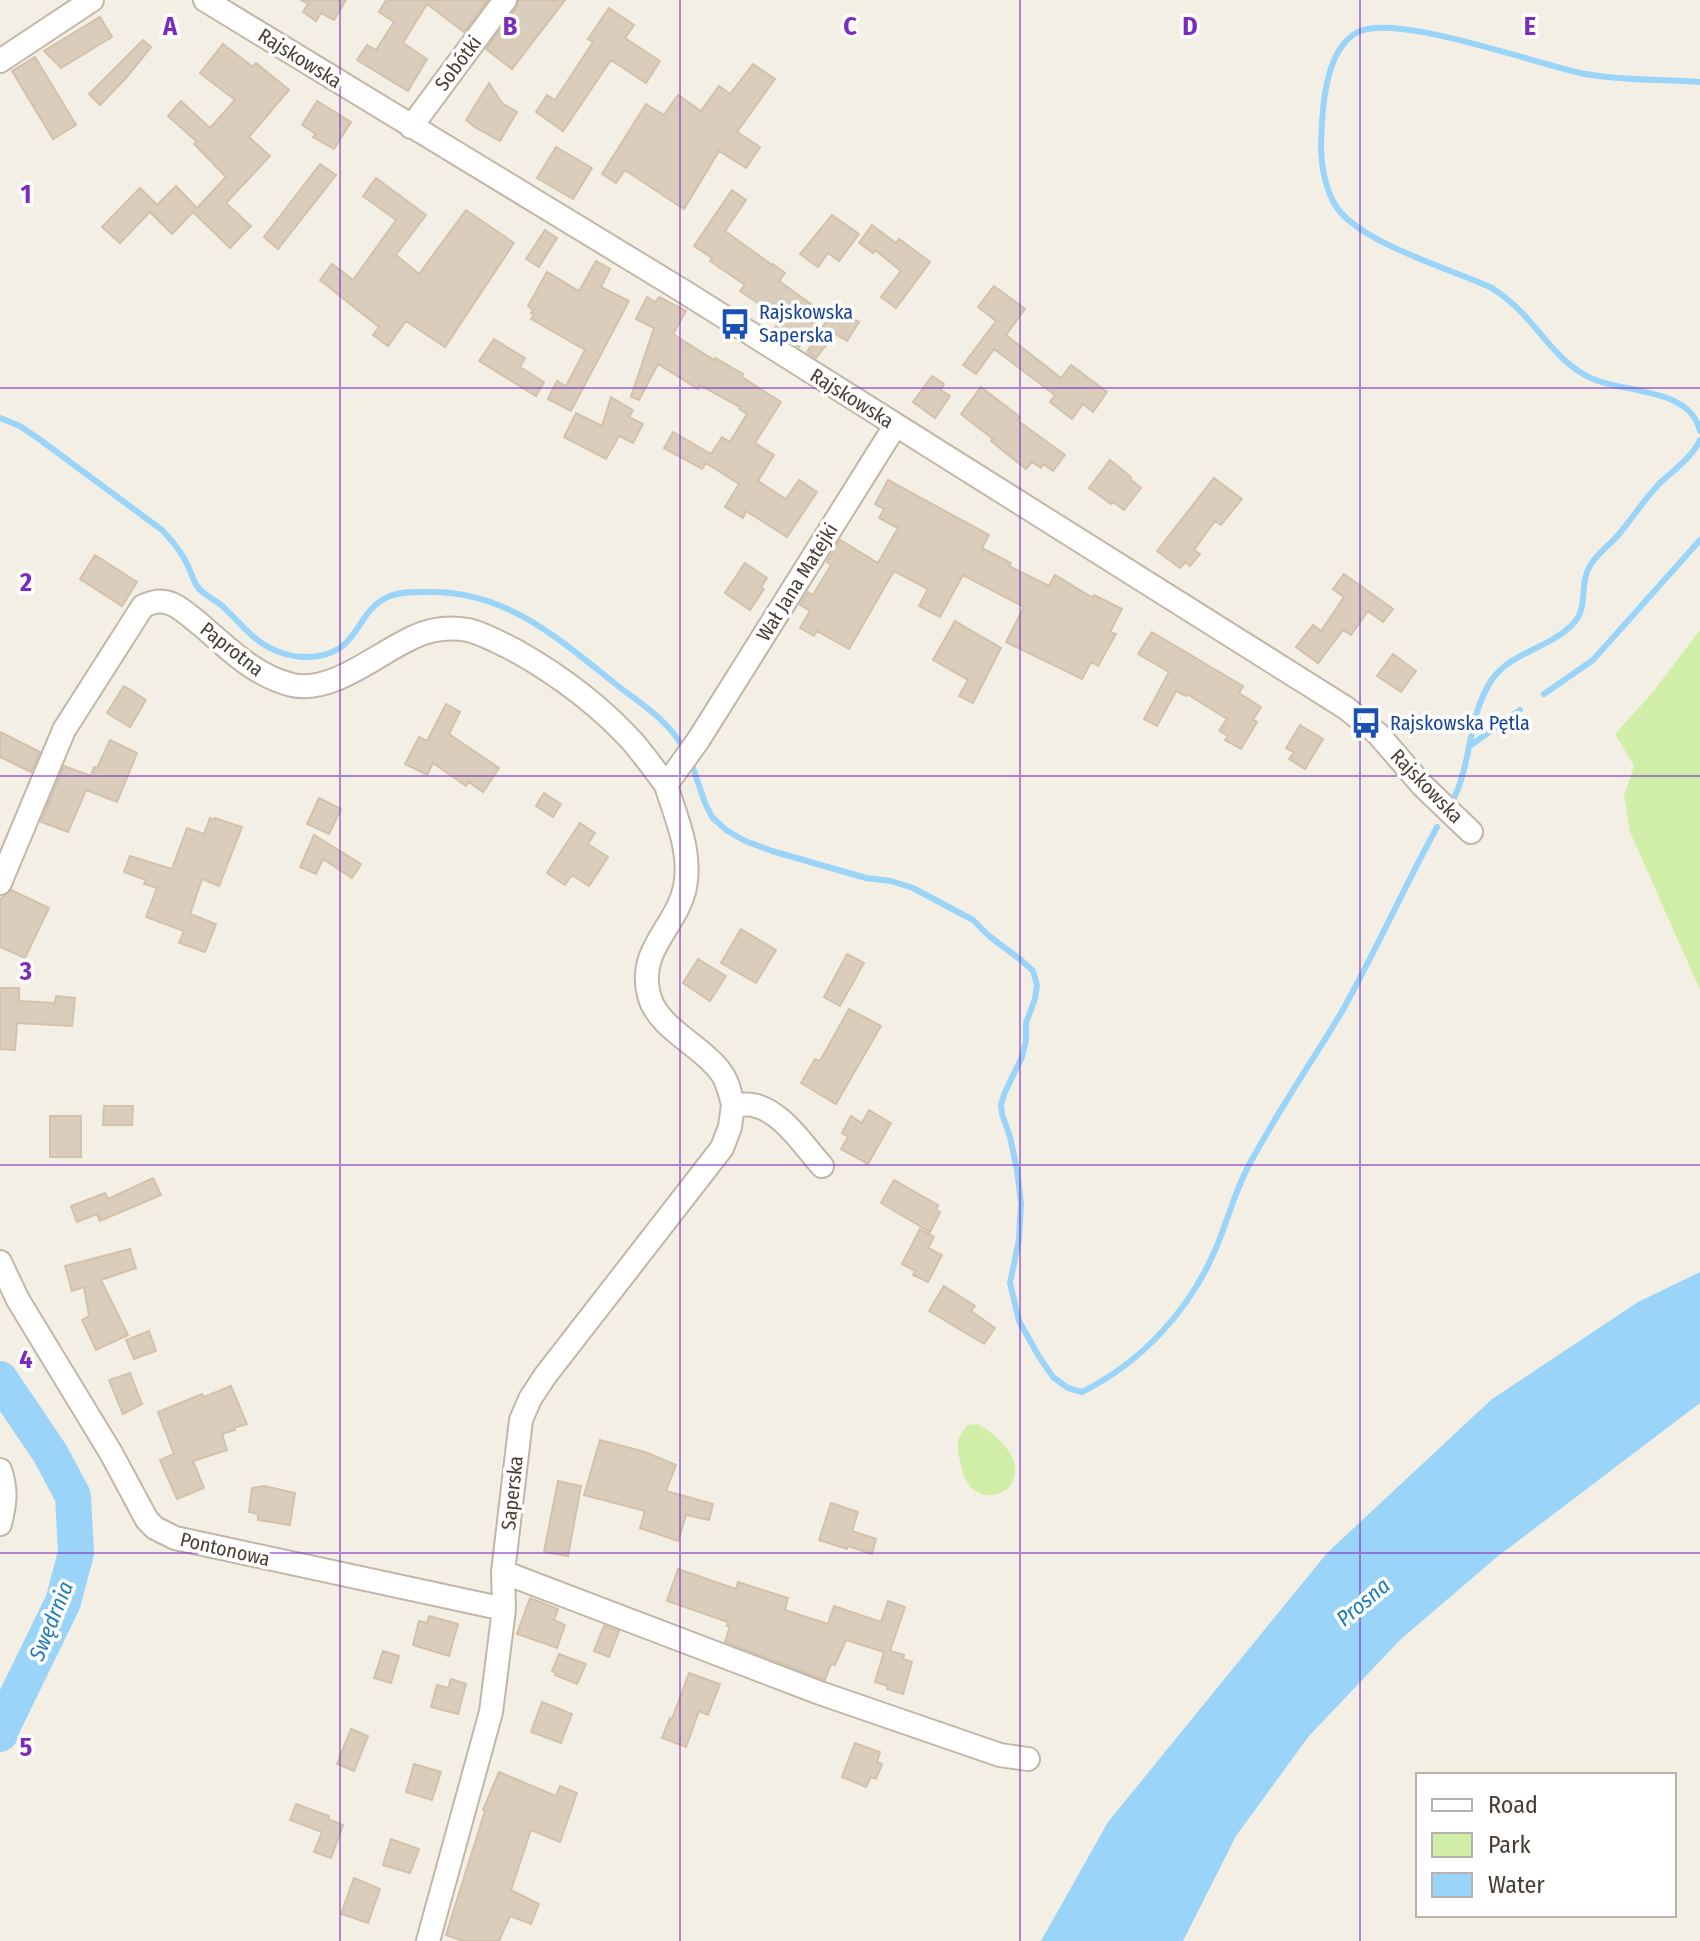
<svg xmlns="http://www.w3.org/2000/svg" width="1700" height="1941" font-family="'Fira Sans Condensed',sans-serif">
<rect width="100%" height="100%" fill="#f4efe5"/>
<path fill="#d1eea9" d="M1700,630V990L1630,832L1624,795L1634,766L1615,734L1652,693Z
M976,1424C987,1428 993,1434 1001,1442C1046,1487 972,1523 961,1466C957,1447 954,1440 968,1425Z"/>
<path fill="#9ad5f9" d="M1700,1272V1403L1497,1557L1401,1639L1309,1736L1236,1836L1183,1941H1041L1108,1822L1327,1553L1492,1399L1638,1302Z"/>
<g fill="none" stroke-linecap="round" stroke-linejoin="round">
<path stroke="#9ad5f9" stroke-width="6" d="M1700,82C1662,79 1623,81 1585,74C1538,65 1393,11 1356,33C1324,52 1322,111 1321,144C1321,164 1325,186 1334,203C1355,242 1452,269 1492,288C1504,296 1515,305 1525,316C1547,340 1563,366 1593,379C1625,393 1691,388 1700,431
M0,418L20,426L39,439L162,530C172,541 181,551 187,564C191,572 193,580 197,586C203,595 213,598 221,605C243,624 252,643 282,653C294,657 306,658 318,656C361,650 355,610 390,596C403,591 419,592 432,592C507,592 559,639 613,682C639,703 668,719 684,749
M1544,694L1593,660L1700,540
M1471,745L1520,710
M691,762L705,803L712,817L726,830L745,841L772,851L866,878L891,881L913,888L973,920L989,936L1021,960L1033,971L1037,985L1035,999L1026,1023V1041L1022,1057L1005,1092L1001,1104L1002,1114L1010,1137L1017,1170L1021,1203L1019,1239L1010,1283L1019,1321L1038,1355L1053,1377L1068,1388L1082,1392C1142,1362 1190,1310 1216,1248C1228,1220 1235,1190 1250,1163C1262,1142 1274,1120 1287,1100C1306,1068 1327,1038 1345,1006C1377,948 1405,886 1437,827
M1454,798C1472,761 1468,716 1491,681C1509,653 1547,649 1571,626C1591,607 1577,586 1591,564C1599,552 1611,544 1620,533C1633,517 1644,500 1658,485C1672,471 1692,458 1700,440"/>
<path stroke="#9ad5f9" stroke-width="36" d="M0,1379L50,1453L73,1496L76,1553L63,1602L3,1725L0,1734"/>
</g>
<path fill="#dacdbc" stroke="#d3c2ab" stroke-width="2" d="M301,0H346L334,20L321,13L316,21L303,12L308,4Z
M386,0H488L464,32L427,4L403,43L427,59L408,91L357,60L367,45L376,50L394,22L379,12Z
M519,0H565L512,69L486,49L516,8Z
M609,8L634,25L625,38L660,61L646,83L611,60L563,131L536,112L547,95L555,100L593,42L588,39Z
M100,17L112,37L61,68L44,51Z
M143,40L151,47L126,78L100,105L89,94Z
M223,44L253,67L256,63L289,90L249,137L270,156L226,203L251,226L230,248L193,212L172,234L150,212L120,243L102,227L140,188L157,205L176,186L197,208L226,177L194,144L197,142L168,116L181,101L210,128L235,100L200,73Z
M35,57L76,125L53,139L12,71Z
M753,64L775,79L737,132L760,147L746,168L719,151L684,209L625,170L616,183L602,174L646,104L664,115L678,95L701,111L719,86L730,94Z
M489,83L502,103L517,112L500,141L476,128L466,120Z
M317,101L351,122L334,149L313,137L316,134L302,125Z
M556,147L592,168L573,199L537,178Z
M320,164L336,175L278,249L264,237Z
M376,178L426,215L396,255L419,274L466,210L514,243L445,347L406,321L388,346L373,335L379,327L320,280L332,264L353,280L396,220L363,196Z
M732,190L746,200L725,231L772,265L773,264L785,273L779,281L822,312L799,347L774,329L781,319L740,291L745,285L710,261L712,258L694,246Z
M832,215L859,234L839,261L828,253L818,267L800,254Z
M872,225L896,243L899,239L930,262L896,308L881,297L901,271L875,250L873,253L859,243Z
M545,230L557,238L539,267L526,259Z
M596,261L610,269L601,287L629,301L571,411L548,399L557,381L566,386L585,350L531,319L534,314L531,313L533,310L528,306L547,272L579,291Z
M994,286L1025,309L1006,335L1061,378L1071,365L1107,392L1093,412L1083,404L1072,419L1050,402L1055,395L994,349L976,374L963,365L996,321L978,307Z
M647,297L655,302L659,297L686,311L673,334L714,360L715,358L743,374L742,377L781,402L755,443L774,455L758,481L786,499L799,480L817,492L787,537L746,511L743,518L725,507L739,484L706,463L702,469L664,448L673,432L711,454L722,437L730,442L747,414L739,409L740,407L700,385L698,389L658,364L639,400L631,397L654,328L636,319Z
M835,307L859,322L847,341L835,334L816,358L807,352Z
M494,339L525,358L520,367L544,382L536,396L479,361Z
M932,376L944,384L941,390L950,396L935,418L913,402Z
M981,387L1020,417L1017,420L1065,455L1053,471L1043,464L1041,468L1032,462L1026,469L991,441L993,439L961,414Z
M611,397L633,410L629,417L643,424L633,443L619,436L606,459L564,437L576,413L602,426Z
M1110,460L1131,477L1130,479L1141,488L1124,510L1113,502L1111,504L1089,488Z
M1214,478L1242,499L1221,525L1215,521L1194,550L1200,554L1190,566L1185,562L1180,568L1157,551Z
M888,480L989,535L982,548L1011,563L1009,566L1049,586L1055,575L1093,598L1094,595L1122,609L1110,632L1116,634L1098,666L1091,662L1082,679L1006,642L1024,607L963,575L940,617L919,606L928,589L894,571L849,649L817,631L814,636L800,628L810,611L800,605L808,592L813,595L831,565L827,562L840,540L878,563L898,528L879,518L884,509L875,504Z
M95,555L137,582L122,606L80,579Z
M745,563L767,578L761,587L764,589L750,610L725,593Z
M1344,574L1393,609L1383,622L1368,611L1351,635L1343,630L1318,663L1296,647L1313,625L1321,631L1344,597L1333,589Z
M955,621L1001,648L973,703L959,696L968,680L933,660Z
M1152,632L1243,686L1239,693L1261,707L1253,720L1257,722L1241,749L1225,740L1228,736L1219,731L1227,719L1187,694L1186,696L1176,691L1157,726L1144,719L1169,672L1138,654Z
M1393,654L1416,671L1401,692L1377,676Z
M124,686L146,700L130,727L107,713Z
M446,704L460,712L449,734L499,768L483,792L469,782L466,786L433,763L427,775L405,764L419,737L427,741Z
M1300,725L1323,739L1305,769L1289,759L1294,752L1286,748Z
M0,732L40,752L31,772L0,757Z
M110,740L137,753L117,802L86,790L68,832L41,822L64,766L91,776L94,767L97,768Z
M544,793L561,804L553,817L536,806Z
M319,798L341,809L329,834L307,824Z
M210,818L214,820L215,818L242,827L219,886L202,879L190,914L216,924L205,952L179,943L184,931L146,917L157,888L144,884L146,880L124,872L130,856L172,869L187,828L204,834Z
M580,823L595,833L588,844L608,857L589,886L572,875L565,885L547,873Z
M314,835L361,864L352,878L323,859L316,874L300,867Z
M11,890L49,908L25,958L0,947V899Z
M741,929L776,950L756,983L721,963Z
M847,954L864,963L840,1006L824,997Z
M698,959L726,976L710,1001L683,983Z
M0,988H19V1001L55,1003L56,996L75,998L72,1026L17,1023L15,1050L0,1049Z
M849,1009L881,1026L836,1104L801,1083L815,1059L820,1061Z
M104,1106H133L132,1125H103Z
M869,1110L891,1123L868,1164L841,1149L848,1137L842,1133L851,1116L862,1123Z
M50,1116H81V1157H50Z
M153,1178L161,1195L100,1221L97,1214L77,1222L71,1206L105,1193L108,1199Z
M894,1180L938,1205L936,1210L940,1212L930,1232L881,1203Z
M920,1229L934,1237L928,1248L942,1255L928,1282L913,1275L915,1271L902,1264Z
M130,1249L136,1268L101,1280L128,1335L96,1350L82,1320L89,1316L84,1287L72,1291L65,1266Z
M944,1286L975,1306L971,1311L995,1328L984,1344L929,1311Z
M149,1331L156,1351L134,1359L126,1340Z
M130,1373L142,1404L123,1414L109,1380Z
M231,1386L247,1424L234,1428L235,1430L222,1434L227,1450L193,1461L204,1488L177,1499L160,1460L174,1454L158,1412L202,1394L204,1397Z
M600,1440L645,1452L676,1465L666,1491L713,1504L709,1520L686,1515L678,1541L640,1528L645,1511L584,1495Z
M558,1481L581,1486L568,1556L544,1552Z
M264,1486L295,1493L290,1525L258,1520V1514L249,1512L252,1488Z
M831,1503L858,1512L852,1531L876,1539L872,1554L848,1546L847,1549L819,1540Z
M678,1569L736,1589L738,1582L788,1598L785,1610L828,1624L834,1606L881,1622L888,1601L905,1607L890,1651L904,1655L903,1659L912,1662L903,1694L887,1689L888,1686L875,1682L884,1652L846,1640L835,1665L831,1664L825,1680L725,1642L730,1626H727L728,1622L667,1601Z
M530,1598L558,1609L554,1620L565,1625L557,1648L517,1634Z
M429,1616L458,1624L449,1656L413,1645L419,1621L427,1623Z
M604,1626L619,1631L609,1657L594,1651Z
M383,1651L399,1656L391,1683L374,1678Z
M559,1654L586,1664L577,1684L555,1675L556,1673L552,1671Z
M689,1673L720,1684L708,1715L699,1711L686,1747L662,1738L670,1718L672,1719Z
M451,1679L466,1684L458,1714L431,1707L437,1685L448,1688Z
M542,1702L572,1714L561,1743L531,1732Z
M351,1729L368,1736L354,1771L337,1764Z
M855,1743L880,1752L877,1762L882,1764L876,1779L871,1777L866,1787L842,1777Z
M414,1764L441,1772L432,1800L406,1792Z
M499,1772L556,1796L560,1786L577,1793L560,1842L531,1830L511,1890L539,1904L531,1924L510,1916L499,1941H463L446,1935L485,1811L483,1810Z
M296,1804L329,1816L328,1819L343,1825L331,1858L314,1852L322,1832L290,1820Z
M391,1839L419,1849L410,1873L383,1865Z
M354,1878L380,1889L368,1923L341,1914Z"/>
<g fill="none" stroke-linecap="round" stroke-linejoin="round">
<defs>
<path id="street" d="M205,0L683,291L1346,708L1378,734L1422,785L1471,832
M0,61L92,0
M411,127L505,0
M0,883L64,730L143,606C153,602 161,599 172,604C183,609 192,618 201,625C229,649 255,676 292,685C333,694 379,652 414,637C431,629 450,627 468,630C485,634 502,644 518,652C560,676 599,705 632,741C644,755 655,770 666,785
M822,1166C803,1145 782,1111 753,1105C747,1104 739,1105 733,1105C730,1093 728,1081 720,1071C701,1045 657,1028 649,995C637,949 677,927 685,887C692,852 676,818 666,785L699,739L895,426
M0,1262L18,1300L111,1453L147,1520L155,1528L175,1538L504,1609
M0,1470C7,1490 5,1504 0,1524
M503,1572L820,1693L1000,1755L1028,1759
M428,1941L491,1712L504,1609L503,1572L521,1420L530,1399L545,1376L722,1148L730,1127L733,1105"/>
</defs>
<use href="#street" stroke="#c1b7a6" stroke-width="26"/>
<use href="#street" stroke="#fff" stroke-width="22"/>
</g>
<path fill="none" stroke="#7b2cbf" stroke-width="2" stroke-opacity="0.55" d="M340,0V1941M680,0V1941M1020,0V1941M1360,0V1941M0,388H1700M0,776H1700M0,1165H1700M0,1553H1700"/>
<defs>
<symbol id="bus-bare" viewBox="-9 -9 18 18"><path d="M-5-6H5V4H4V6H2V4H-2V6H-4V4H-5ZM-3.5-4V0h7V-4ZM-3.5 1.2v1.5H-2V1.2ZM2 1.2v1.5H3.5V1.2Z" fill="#1a4fb4" stroke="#fff" stroke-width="2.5" paint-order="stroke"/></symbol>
</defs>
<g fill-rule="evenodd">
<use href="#bus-bare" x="713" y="302" width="44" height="44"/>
<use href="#bus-bare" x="1344" y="701" width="44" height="44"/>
</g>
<g text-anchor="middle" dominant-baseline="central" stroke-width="7" stroke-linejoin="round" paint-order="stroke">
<g font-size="20" fill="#483f34" stroke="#fff">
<text transform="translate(300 58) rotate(32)">Rajskowska</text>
<text transform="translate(458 63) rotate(-53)">Sobótki</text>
<text transform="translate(852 398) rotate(32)">Rajskowska</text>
<text transform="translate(797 582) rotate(-58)">Wał Jana Matejki</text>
<text transform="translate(232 649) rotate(38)">Paprotna</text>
<text transform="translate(1427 786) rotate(46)">Rajskowska</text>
<text transform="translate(512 1493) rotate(-84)">Saperska</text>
<text transform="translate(225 1549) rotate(13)">Pontonowa</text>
</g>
<g font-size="20" fill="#164399" stroke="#fff" text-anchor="start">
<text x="759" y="312">Rajskowska<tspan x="759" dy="23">Saperska</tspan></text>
<text x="1390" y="723">Rajskowska Pętla</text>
</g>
<g font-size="22" font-style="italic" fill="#1f7cb7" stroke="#fff">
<text transform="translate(1363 1602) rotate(-40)">Prosna</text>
<text transform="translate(51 1621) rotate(-68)">Swędrnia</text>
</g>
</g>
<g font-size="26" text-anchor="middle" font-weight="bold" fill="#7b2cbf" stroke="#fff" stroke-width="7" stroke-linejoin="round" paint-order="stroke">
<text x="170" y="35">A</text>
<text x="510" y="35">B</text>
<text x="850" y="35">C</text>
<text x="1190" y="35">D</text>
<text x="1530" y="35">E</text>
<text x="26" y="203">1</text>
<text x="26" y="591">2</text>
<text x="26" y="980">3</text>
<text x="26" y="1368">4</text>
<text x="26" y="1756">5</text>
</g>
<rect x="1416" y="1773" width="260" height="144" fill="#ffffff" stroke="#b6b2ae" stroke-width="2"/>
<rect x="1432" y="1799" width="40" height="12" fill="#ffffff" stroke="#b6b2ae" stroke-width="2"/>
<text x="1488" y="1813" font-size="24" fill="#483f34">Road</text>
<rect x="1432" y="1833" width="40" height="24" fill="#d1eea9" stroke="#b6b2ae" stroke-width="2"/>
<text x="1488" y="1853" font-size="24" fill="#483f34">Park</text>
<rect x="1432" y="1873" width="40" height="24" fill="#9ad5f9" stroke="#b6b2ae" stroke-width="2"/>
<text x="1488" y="1893" font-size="24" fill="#483f34">Water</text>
</svg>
